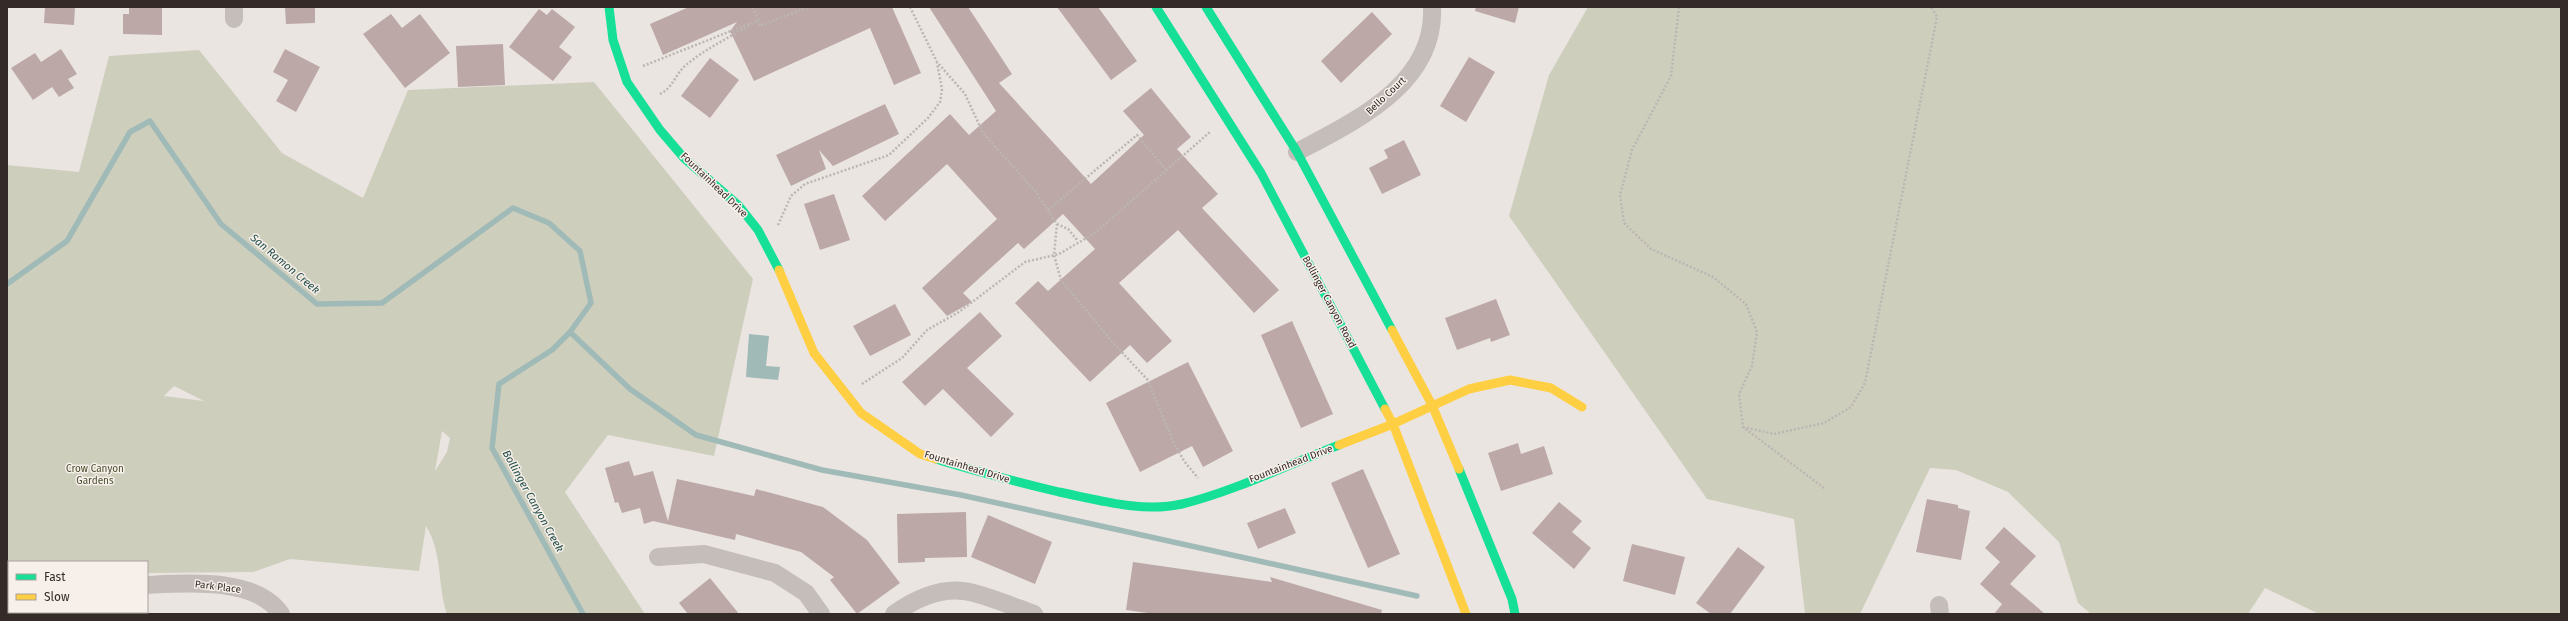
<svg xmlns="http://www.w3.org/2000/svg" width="2568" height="621" font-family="'Fira Sans',sans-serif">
<rect width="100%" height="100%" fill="#ebe5e2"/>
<path fill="#cecebd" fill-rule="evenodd" d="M1588,7H2561V614H2319L2265,588L2248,614H2091L2078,603L2059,542L2008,492L1956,470L1930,468L1860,614H1805L1794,519L1707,499L1509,216L1549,75Z
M199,50L282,153L363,198L408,90L594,82L753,279L714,456L608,435L565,492L645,614H447C437,584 443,554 426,526L419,571L290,559L253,572L147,573V562H9V566H7V165L79,172L109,56ZM174,386L204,401L164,396ZM442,431L450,438L447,452L435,471Z"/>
<path fill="#a0bab7" d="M749,334L769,336L766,366L780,367L778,380L746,377Z"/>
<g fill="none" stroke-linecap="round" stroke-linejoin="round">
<path stroke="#a0bab7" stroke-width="5.5" d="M7,284L67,241L130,132L150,121L221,224L317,304L382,303L513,208L549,223L580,251L591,303L570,332L552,350L499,384L492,448L583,614
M570,332L630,389L696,435L822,470L961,495L1417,596"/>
</g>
<path fill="#bca8a6" d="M45,7H75L74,25L44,23Z
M129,7H162V35L123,34V14H129Z
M285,7H315V23L286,24Z
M689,7H892L921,73L894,85L870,28L754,81L730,31L737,22L663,55L650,24Z
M929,7H968L1012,74L999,83L1091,184L1144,135L1123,111L1151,88L1191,137L1177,149L1218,194L1202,208L1279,290L1254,313L1178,230L1119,283L1172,341L1147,363L1130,345L1090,382L1015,303L1038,281L1048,291L1095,249L1063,214L1024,249L1018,243L963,293L972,302L947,316L922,288L997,219L947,164L885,221L862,196L950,114L969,135L996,111Z
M1057,7H1098L1137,61L1111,80Z
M1476,7H1519L1515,23L1475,11Z
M539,9L547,15L552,9L575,27L559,47L572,57L553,81L509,47Z
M1372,12L1392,34L1341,83L1321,61Z
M391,14L402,28L420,14L450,53L405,88L363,34Z
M503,44L505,85L458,87L456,46Z
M61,49L77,74L68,79L74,88L59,97L52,87L33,100L11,68L35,53L41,62Z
M285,49L320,67L296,112L276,101L288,80L273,72Z
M1469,57L1495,72L1466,122L1440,106Z
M710,58L739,80L710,118L681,96Z
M885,104L899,134L833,166L819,150L826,169L791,186L776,155Z
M1404,140L1421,175L1382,194L1369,168L1388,158L1384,150Z
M834,194L850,240L820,250L804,204Z
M1496,299L1510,335L1491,342L1490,338L1457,350L1445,318Z
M895,304L911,335L870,356L853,326Z
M980,312L1002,336L967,368L1014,414L991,437L943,389L925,406L902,382Z
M1292,321L1333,414L1301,428L1261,335Z
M1188,362L1233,451L1203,467L1192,446L1140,472L1106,403Z
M1518,443L1521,454L1544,446L1553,474L1501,491L1488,453Z
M629,461L634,476L653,471L668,521L677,479L754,496L756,489L823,507L867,540L900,583L857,614L830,580L834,577L801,552L736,534L735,540L653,521L644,524L640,508L622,513L618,502L615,503L605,468Z
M1363,469L1400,554L1368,568L1331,483Z
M1927,499L1958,505V508L1970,511L1961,560L1916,552Z
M1559,502L1582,521L1572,532L1591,548L1574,569L1532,533Z
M1285,508L1296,533L1258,549L1247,523Z
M966,512L967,557L925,558V562L898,563L897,514Z
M988,515L1052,542L1035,584L971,557Z
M2004,527L2036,556L2010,584L2045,614H1994L2002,604L1980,584L2000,562L1985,548Z
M1632,544L1685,557L1675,595L1623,581Z
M1738,547L1765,567L1730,614H1711L1696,603Z
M1133,562L1272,582L1270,577L1382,610L1381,614H1155L1126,610Z
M710,578L739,614H688L679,603Z"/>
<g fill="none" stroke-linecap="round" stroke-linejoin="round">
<path stroke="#bcb6b3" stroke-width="2.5" stroke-dasharray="2 2" stroke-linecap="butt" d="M753,7L758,20
M910,7L937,62L965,94L983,133L1035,191L1057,224L1054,255L1061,280L1115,345L1147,379L1174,443L1184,461L1198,478
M1679,7L1671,76L1632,150L1620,195L1624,223L1651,249L1713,277L1746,304L1757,332L1752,366L1739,394L1743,427L1824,488
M643,66L751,23
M660,94C674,87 675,74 686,65C706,48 736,34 758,20L760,26L808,7
M1048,210L1137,135L1166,170
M1057,224L1068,229L1078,241
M778,225L791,196L805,184L889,155L928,118L940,102L942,89L937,63
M862,384L902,358L927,330L959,312L1025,262L1059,254L1095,233L1210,132
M1743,427L1774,434L1824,423L1851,407L1865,383L1937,17L1931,7"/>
<path stroke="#c4bdba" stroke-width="9" d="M82,614V612"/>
<path stroke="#c4bdba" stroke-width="18" d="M234,7V19
M1297,152C1355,121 1436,84 1432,7
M658,557L704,554L775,573L806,593L821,614
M147,585C187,583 256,577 281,614
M7,588H9
M1939,605L1940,614
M894,614C913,600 939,588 963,591C979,592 1017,608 1034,614"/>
<path stroke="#16e098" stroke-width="9" d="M609,7L613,40L627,82L660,130L684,158L739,206L758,230L779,270
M1156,7L1261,173L1385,409
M1206,7L1297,152L1392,330
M936,459C977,472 1018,482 1059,492C1099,500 1142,513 1182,504C1232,492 1290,464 1339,445
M1459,469L1512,599L1515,614"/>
<path stroke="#ffcf43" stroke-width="9" d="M779,270L814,353L861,413L920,454L936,459
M1392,330L1432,405L1459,469
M1385,409L1393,424L1466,614
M1339,445L1393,424L1469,389L1510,380L1551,388L1582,407"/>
</g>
<g text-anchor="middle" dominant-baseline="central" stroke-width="3" stroke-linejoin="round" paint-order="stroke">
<g font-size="10" fill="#342b29" stroke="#f7efe9">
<text transform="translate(1386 96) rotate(-43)">Bello Court</text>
<text transform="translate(714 185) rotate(44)">Fountainhead Drive</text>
<text transform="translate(1329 302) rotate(62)">Bollinger Canyon Road</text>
<text transform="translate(1291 464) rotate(-21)">Fountainhead Drive</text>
<text transform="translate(967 467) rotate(17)">Fountainhead Drive</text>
<text transform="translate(218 587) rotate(7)">Park Place</text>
</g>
<g font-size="10" fill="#494f30" stroke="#f7efe9">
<text x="95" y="469">Crow Canyon<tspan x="95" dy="12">Gardens</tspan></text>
</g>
<g font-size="11" font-style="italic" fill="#24504c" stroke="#f7efe9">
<text transform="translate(285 264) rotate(40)">San Ramon Creek</text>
<text transform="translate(533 501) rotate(61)">Bollinger Canyon Creek</text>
</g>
</g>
<rect width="2568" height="621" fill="none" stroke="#342b29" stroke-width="16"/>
<rect x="8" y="561" width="140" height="52" fill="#f7efe9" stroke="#a9a19c"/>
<rect x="16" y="574" width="20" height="6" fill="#16e098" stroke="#a9a19c"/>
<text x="44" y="581" font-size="12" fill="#342b29">Fast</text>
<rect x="16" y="594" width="20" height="6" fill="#ffcf43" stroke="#a9a19c"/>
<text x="44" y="601" font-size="12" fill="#342b29">Slow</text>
</svg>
